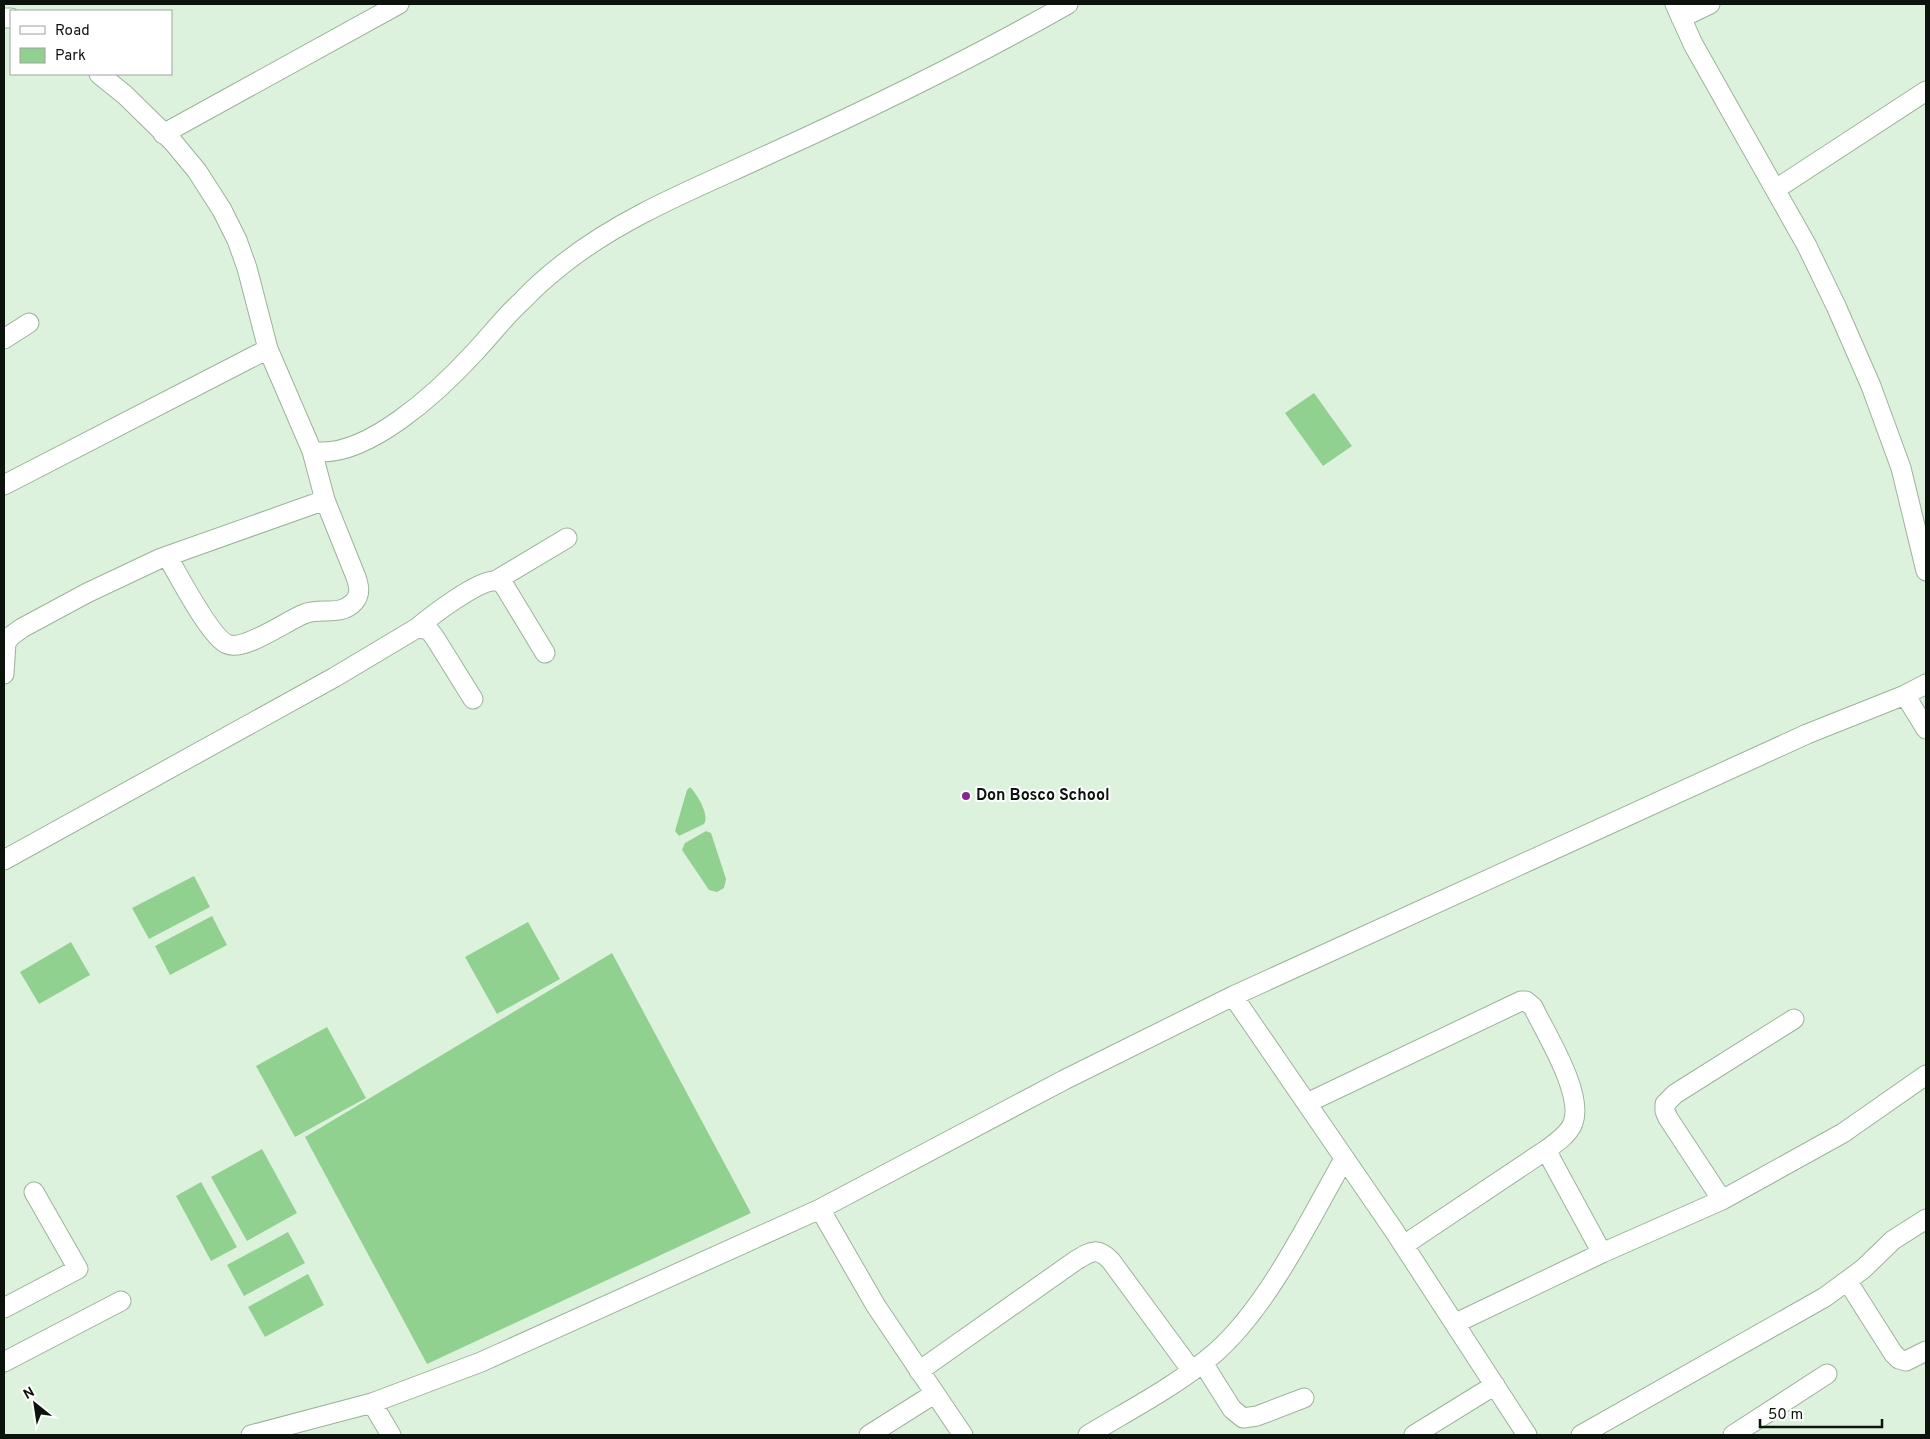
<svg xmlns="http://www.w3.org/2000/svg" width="1930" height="1439" font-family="Overpass,sans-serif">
<rect width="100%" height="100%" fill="#ddf2dc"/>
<path fill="#91d190" d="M1314,393L1352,446L1323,466L1285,413Z
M690,787C697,794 710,815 704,824L679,836L675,831L687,790Z
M706,831L711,833L726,879L724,888L717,892L709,890L682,850L685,843Z
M194,876L210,907L149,939L132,908Z
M212,916L227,945L170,975L155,946Z
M528,922L560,979L497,1014L465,957Z
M71,942L90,975L39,1004L20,972Z
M612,953L751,1213L427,1364L305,1137Z
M327,1027L366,1098L295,1137L256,1066Z
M262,1149L297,1213L247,1241L211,1177Z
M201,1182L237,1247L211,1261L176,1196Z
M288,1232L305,1263L244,1296L227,1265Z
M308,1274L324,1305L265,1337L248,1307Z"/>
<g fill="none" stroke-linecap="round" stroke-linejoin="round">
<defs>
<path id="minor" d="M1675,4L1693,44L1807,246L1836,306L1871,386L1901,468L1926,571
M4,18H11
M1681,18L1710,4
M99,74L125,95L173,142L197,171L222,210L237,240L247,268L268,349L312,451L325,500L356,577C359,586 361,594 354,602C340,617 321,607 304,614C286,621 244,652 227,644C210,637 178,574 167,556
M163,134L399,4
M1776,189L1926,91
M4,339L29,323
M312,451C365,461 440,390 474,353C491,335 505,316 523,300C535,287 549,275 563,264C626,214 704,185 776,151C875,106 973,58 1068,4
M4,485L268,349
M495,581L567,538
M417,628C431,616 478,580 495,581C500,581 503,584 505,587L545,653
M4,674L6,643L11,636L22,628L87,593L159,559L325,500
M1905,695L1926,729
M4,860L335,677L417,628L429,630L435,638L473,699
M1233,996L1393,1229L1527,1435
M1307,1103L1521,1001H1526L1533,1007C1546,1034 1584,1094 1573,1123C1569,1134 1556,1143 1546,1150L1404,1245
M1546,1150L1602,1253
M1722,1200L1668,1118L1665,1111V1104L1675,1094L1794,1019
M820,1209L876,1306L963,1435
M1848,1282L1893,1353L1899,1359L1906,1361L1926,1351
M4,1308L78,1269L34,1192
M1456,1323L1602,1253L1722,1200L1843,1133L1926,1075
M4,1362L121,1301
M1203,1363L1232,1409L1243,1418L1257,1416L1304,1398
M919,1371L1075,1261C1090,1252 1097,1246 1111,1261L1192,1371
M372,1403L391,1435
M251,1435L372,1403L481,1362L820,1209L1064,1080L1233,996L1807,734L1905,695L1926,684
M869,1435L934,1394
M1088,1435C1131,1409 1178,1385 1216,1352C1268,1306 1310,1219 1344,1159
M1414,1435L1495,1385
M1581,1435L1825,1297L1863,1269L1893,1240L1926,1219
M1733,1435L1827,1374"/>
</defs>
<use href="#minor" stroke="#9db19c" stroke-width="21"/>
<use href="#minor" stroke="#fff" stroke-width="19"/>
</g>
<circle fill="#872690" stroke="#fff" stroke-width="2" cx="966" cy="796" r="5"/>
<g text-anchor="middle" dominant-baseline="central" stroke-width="4" stroke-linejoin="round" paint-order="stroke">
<g font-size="16" font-weight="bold" fill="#0c130c" stroke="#fff" text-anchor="start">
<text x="976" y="796">Don Bosco School</text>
</g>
</g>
<rect width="1930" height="1439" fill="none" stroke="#0c130c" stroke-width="10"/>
<rect x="10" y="10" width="162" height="65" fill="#ffffff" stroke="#9ea19e"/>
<rect x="20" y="26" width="25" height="8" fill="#ffffff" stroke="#9ea19e"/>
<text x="55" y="35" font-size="15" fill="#0c130c">Road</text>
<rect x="20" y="48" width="25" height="15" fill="#91d190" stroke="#9ea19e"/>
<text x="55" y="60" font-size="15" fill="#0c130c">Park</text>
<g transform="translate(35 1404) rotate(330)" stroke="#ffffff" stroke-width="4" paint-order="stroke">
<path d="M0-4L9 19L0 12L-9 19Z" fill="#0c130c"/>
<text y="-8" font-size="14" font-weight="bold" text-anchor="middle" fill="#0c130c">N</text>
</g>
<path d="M1760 1419v8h122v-8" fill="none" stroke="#0c130c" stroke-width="2.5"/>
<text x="1768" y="1419" font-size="15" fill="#0c130c" stroke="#ffffff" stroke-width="4" paint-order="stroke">50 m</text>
</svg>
